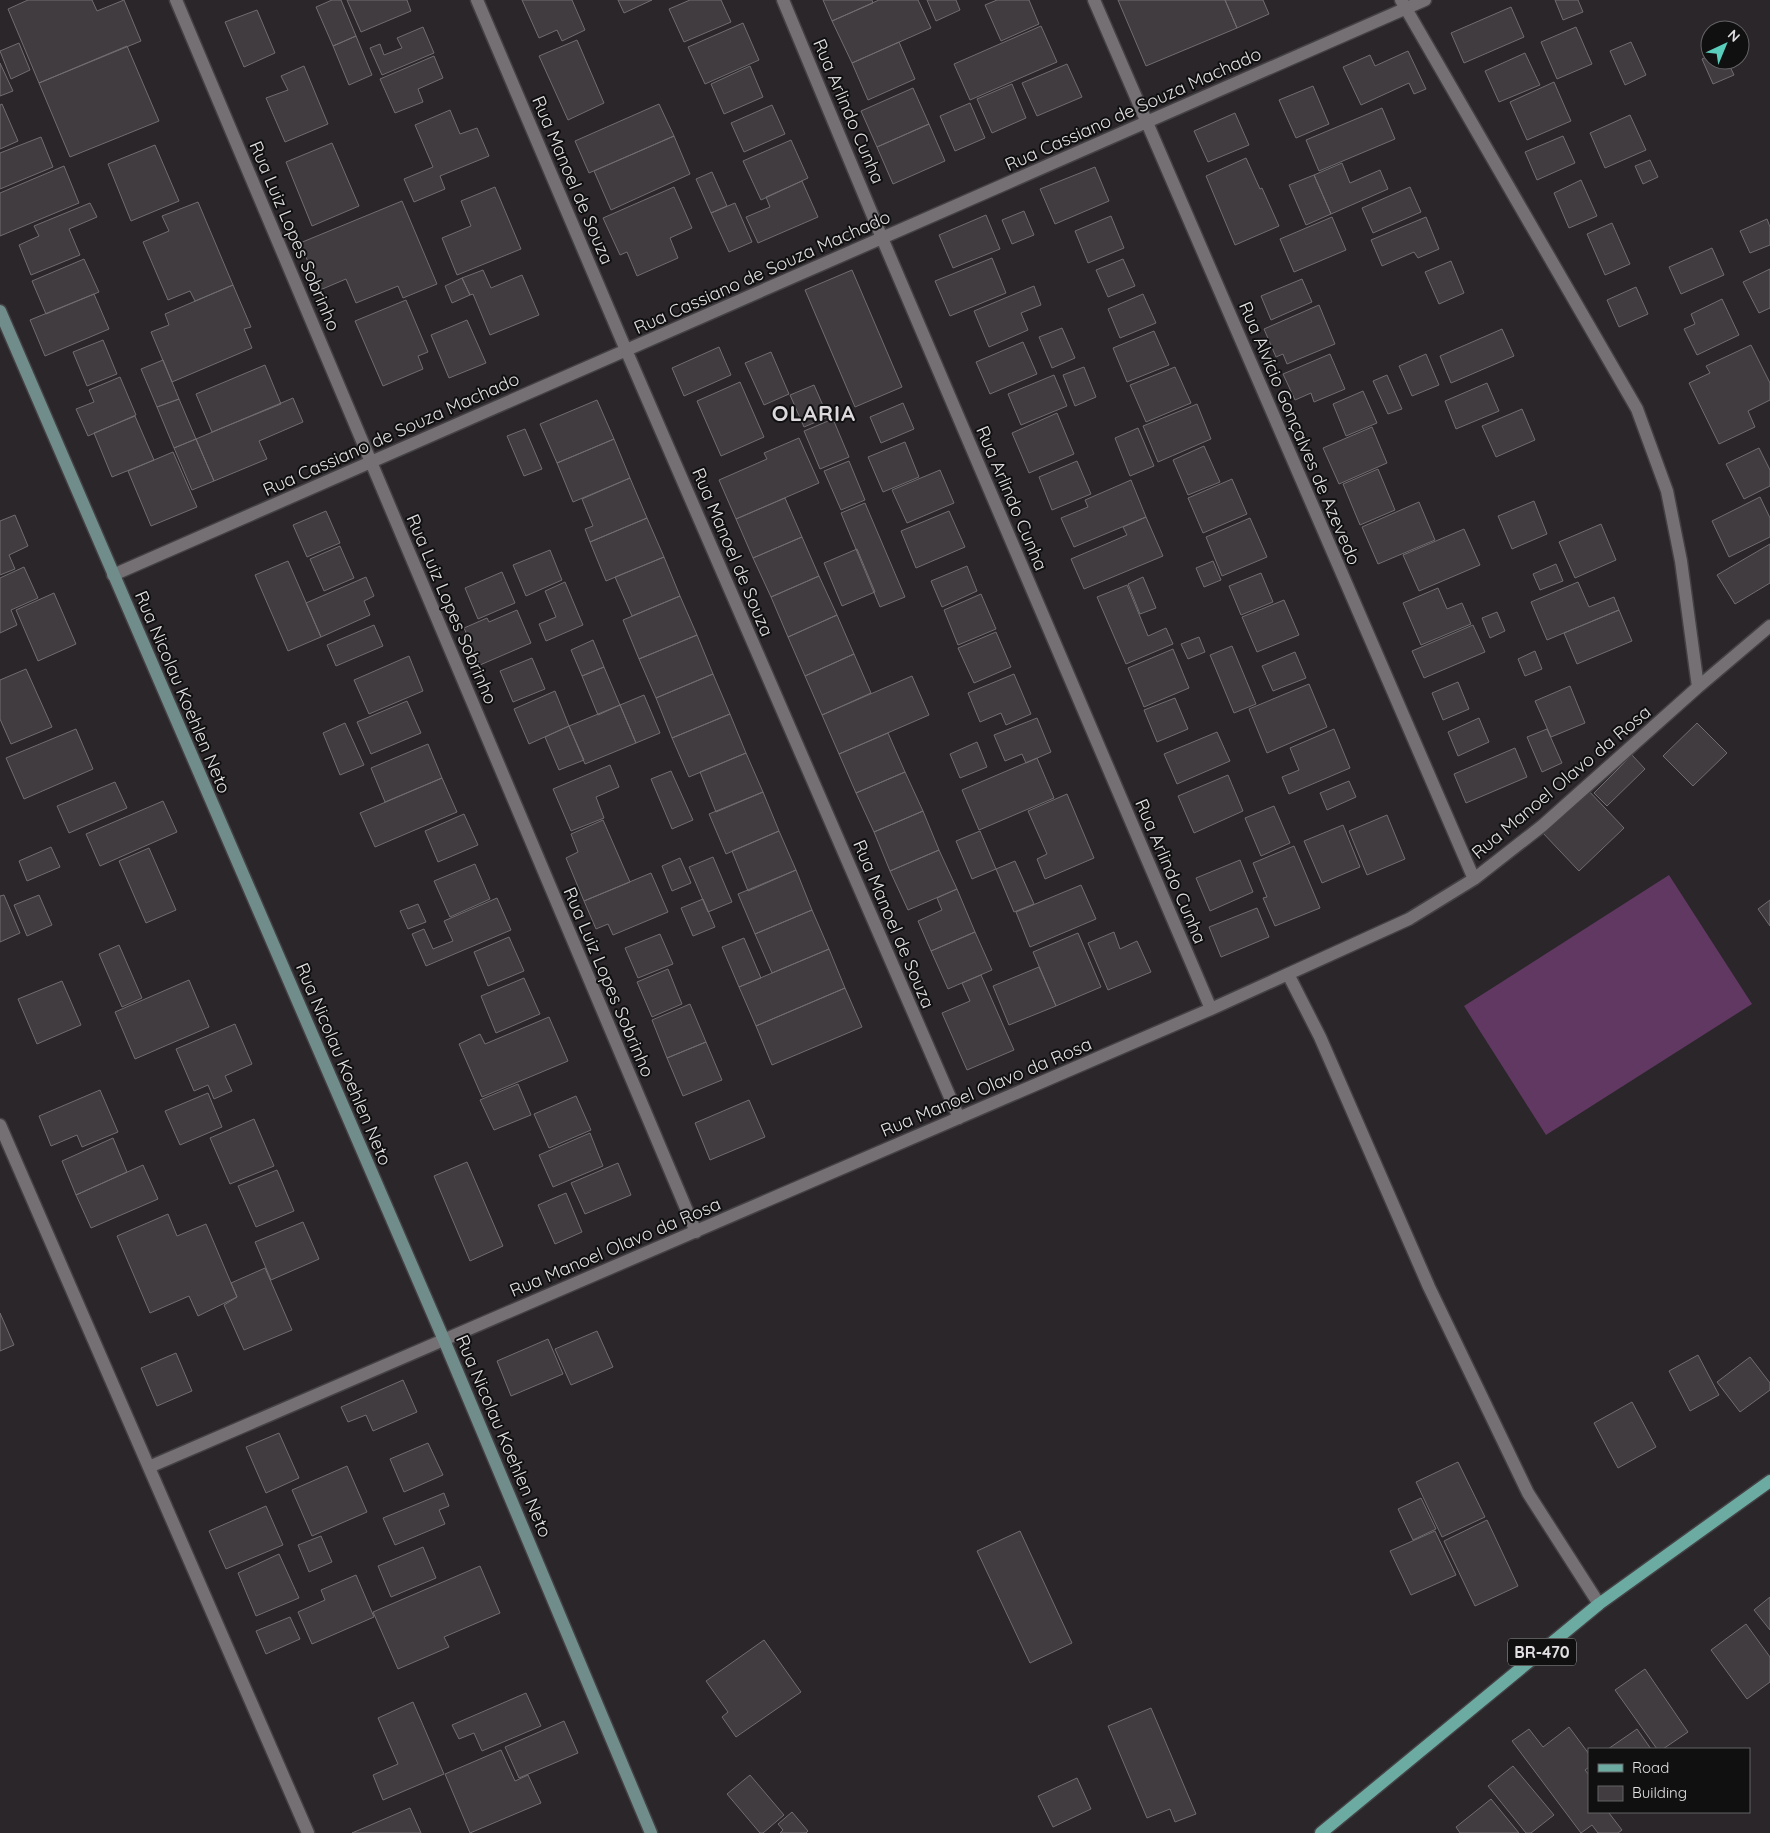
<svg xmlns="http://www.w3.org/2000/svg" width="1770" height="1833" font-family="Quicksand,sans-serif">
<rect width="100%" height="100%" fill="#2a262a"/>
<path fill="#603861" d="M1669,875L1752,1004L1546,1135L1464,1006Z"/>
<path fill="#403c40" stroke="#706d70" d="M28,0H92L97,11L124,0L141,41L39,83L8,9Z
M332,0H341L356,36L333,46L316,7Z
M347,0H407L411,11L361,32Z
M522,0H572L585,30L562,41L557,30L539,38Z
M618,0H652L624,13Z
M690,0H721L731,22L684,42L669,9Z
M823,0H872L873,3L832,21Z
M879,0H918L931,28L852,63L832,21Z
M927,0H956L960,10L936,21Z
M997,0H1029L1039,24L1001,41L985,5Z
M1118,0H1225L1237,28L1146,66Z
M1225,0H1263L1269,14L1237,28Z
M1555,0H1578L1583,12L1563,20Z
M1511,7L1524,37L1464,63L1451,33Z
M257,10L275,53L244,67L225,22Z
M743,23L759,60L705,84L688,47Z
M1041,26L1057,62L970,100L954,64Z
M423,27L434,53L382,75L370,48L380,44L384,55L402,48L397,38Z
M1576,27L1592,64L1557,79L1541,42Z
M356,36L372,75L349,85L333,46Z
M577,40L604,103L568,120L539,56Z
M899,42L915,79L868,100L852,63Z
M1631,42L1646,75L1625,85L1610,51Z
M19,43L30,70L11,79L0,51Z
M127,46L159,121L70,157L39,83Z
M1408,51L1426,89L1414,94L1409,83L1361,105L1343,67L1370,55L1375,66Z
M1525,53L1540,85L1499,102L1485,71Z
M1710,55V60H1727L1734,75L1713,84L1702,59Z
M434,56L443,78L418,89L423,102L395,113L380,79Z
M0,63L13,91L0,96Z
M1067,64L1082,97L1037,116L1022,83Z
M304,66L328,124L285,142L266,98L288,90L281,76Z
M750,66L763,97L724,114L711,84Z
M1554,82L1571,121L1527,140L1510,102Z
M1012,84L1026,118L992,133L977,99Z
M1313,86L1329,124L1296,138L1279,100Z
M913,88L929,124L877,147L861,111Z
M970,103L985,138L955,151L940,116Z
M2,104L18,141L0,149V105Z
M659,104L674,136L589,173L575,141Z
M772,105L785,134L744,152L731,123Z
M1382,108L1395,139L1319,171L1306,140Z
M450,110L460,134L477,128L489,156L440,176L445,189L414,202L404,179L433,167L415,125Z
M1235,113L1249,145L1208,162L1194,131Z
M1630,115L1646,150L1605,168L1590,133Z
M929,124L945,161L893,184L877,147Z
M674,136L690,174L611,210L594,171Z
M1563,136L1575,163L1537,180L1525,152Z
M41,137L53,167L0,189V153Z
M791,140L808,178L761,200L743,161Z
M332,143L359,206L312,226L286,162Z
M155,145L179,201L131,221L108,164Z
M1246,158L1260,189L1262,188L1279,226L1235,245L1206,176Z
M1650,160L1658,177L1643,184L1635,166Z
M1342,163L1350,183L1380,170L1388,189L1331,214L1314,175Z
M64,166L79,203L0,236V193Z
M1095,167L1109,201L1055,224L1040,189Z
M712,172L727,206L711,213L696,179Z
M1314,175L1331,214L1306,225L1289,185Z
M1581,180L1597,216L1569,228L1554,193Z
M802,181L818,217L758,243L746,217L770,207L766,197Z
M495,187L521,249L457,275L442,238L471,226L461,201Z
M674,187L692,228L670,238L678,258L637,276L627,252L620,255L603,218Z
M1410,187L1421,212L1373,233L1362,208Z
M402,201L437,284L403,298L398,286L356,303L346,279L320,290L300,243Z
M198,202L233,285L195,301L190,291L168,300L143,242L169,231L162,216Z
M90,203L97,217L69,229L80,255L31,275L19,245L39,236L34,226Z
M735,203L752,242L729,252L711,213Z
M1024,211L1034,235L1012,244L1002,220Z
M986,215L1000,249L953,268L939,235Z
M1111,216L1124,248L1088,263L1075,231Z
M1332,217L1346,250L1294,272L1280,239Z
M1426,217L1439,249L1418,258L1414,252L1382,266L1371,240Z
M1767,219L1770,227V245L1750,253L1740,231Z
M1612,223L1630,264L1605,275L1587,234Z
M1712,248L1724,275L1681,294L1669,267Z
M992,258L1006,293L950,316L935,281Z
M84,259L99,292L46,314L32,281Z
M1123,259L1135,286L1108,297L1096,270Z
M1451,261L1464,293L1439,304L1425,272Z
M1770,269V308L1759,313L1743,282Z
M483,270L491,288L522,275L539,315L490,335L473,294L470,295L462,278Z
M852,270L902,387L855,407L805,290Z
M462,278L470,295L452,303L445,286Z
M1302,279L1312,302L1271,320L1261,296Z
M233,285L251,327L244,329L252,348L172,382L151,332L169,325L165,314Z
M1034,286L1041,305L1021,313L1028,330L989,347L974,311Z
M1636,287L1648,314L1619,327L1607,300Z
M94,294L109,329L45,356L30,320Z
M1143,294L1156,323L1120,338L1108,309Z
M1722,299L1739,335L1697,355L1684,329L1695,324L1691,314Z
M406,300L428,352L418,356L423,369L383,386L355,321Z
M1319,305L1335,344L1287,364L1283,354L1276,357L1264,329Z
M467,320L486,363L449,378L431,335Z
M1062,328L1075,358L1052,368L1039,337Z
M1502,329L1514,356L1451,383L1440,356Z
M1154,331L1169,365L1127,382L1113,348Z
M103,340L117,374L87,386L73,352Z
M1023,342L1037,374L990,394L976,362Z
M1751,345L1770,383V400L1748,411L1755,427L1719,444L1689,383L1710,373L1706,366Z
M719,347L731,375L684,396L672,368Z
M771,352L789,394L764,405L745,363Z
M1330,354L1345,389L1314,402L1311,393L1295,400L1283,374Z
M1426,354L1439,385L1412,396L1399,366Z
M163,360L179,399L157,407L141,369Z
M265,365L281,404L212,432L196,394Z
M1084,367L1096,397L1075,406L1063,375Z
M1175,367L1191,403L1146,422L1130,385Z
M1054,375L1067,406L1021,425L1008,394Z
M1387,375L1402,409L1388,414L1373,381Z
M120,377L136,415L88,436L76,409L94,402L89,390Z
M740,382L764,437L721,456L697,401Z
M1487,383L1499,411L1456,429L1445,401Z
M814,385L828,417L804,427L790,395Z
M1363,391L1377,423L1346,436L1333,404Z
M293,398L303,422L259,441L267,459L214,481L196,439Z
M179,399L196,439L174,448L157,407Z
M597,400L614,439L557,463L540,424Z
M903,403L914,429L881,443L870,417Z
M1197,404L1211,439L1158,462L1143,426Z
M1522,409L1535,440L1496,457L1482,426Z
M1057,413L1074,454L1029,473L1012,433Z
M135,416L154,460L112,477L94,433Z
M833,419L849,457L820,469L804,431Z
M1372,427L1387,463L1339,484L1323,448Z
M1138,428L1154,466L1130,476L1115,438Z
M525,429L542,469L524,476L507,436Z
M799,438L819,483L736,519L719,480L767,459L764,453Z
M196,439L214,481L192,490L174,448Z
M614,439L630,478L573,502L557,463Z
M905,442L919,477L883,492L868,457Z
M1204,446L1220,482L1188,495L1173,460Z
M1759,448L1770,470V486L1744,499L1726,464Z
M173,452L197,507L151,526L128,471Z
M849,461L865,500L841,510L824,471Z
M1077,461L1091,494L1052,510L1039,477Z
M1378,469L1395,510L1360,525L1343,484Z
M940,470L954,503L907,523L892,490Z
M630,478L647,518L590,542L585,529L593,526L582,499Z
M1232,479L1247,514L1203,533L1188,498Z
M1131,480L1146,517L1074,547L1061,518L1088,507L1085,500Z
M1760,497L1770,518V537L1729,557L1712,521Z
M785,498L802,537L753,558L736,519Z
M1534,501L1547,534L1512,549L1498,516Z
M1419,502L1435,540L1378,564L1362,527Z
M865,503L905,597L880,607L841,513Z
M326,511L340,543L307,557L293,525Z
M949,511L965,547L916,568L901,531Z
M15,515L28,546L9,555L15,569L0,575V521Z
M1146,517L1163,556L1084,589L1071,559L1127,535L1123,527Z
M647,518L664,557L606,581L590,542Z
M1250,518L1267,557L1222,576L1206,537Z
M1601,524L1616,560L1575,578L1559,542Z
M1464,529L1480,565L1419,591L1403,555Z
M802,537L819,576L771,597L753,558Z
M1770,544V583L1735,604L1717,575Z
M340,546L354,578L324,591L310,559Z
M857,549L875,592L842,606L824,563Z
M550,550L562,580L526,596L513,565Z
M664,557L680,596L632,616L615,577Z
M288,561L321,637L288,651L255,575Z
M1213,561L1221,580L1204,587L1196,568Z
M1556,564L1563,581L1540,590L1533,574Z
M967,566L977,591L942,607L931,581Z
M24,567L38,598L11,610L17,625L0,633V578Z
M502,572L515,603L478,619L465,588Z
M1261,573L1273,602L1241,615L1229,586Z
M819,576L837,615L788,637L771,597Z
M366,577L374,596L364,601L370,615L321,637L306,603Z
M1143,577L1156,608L1140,614L1128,584Z
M565,582L583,625L546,641L539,624L556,617L545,591Z
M1578,582L1589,607L1614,597L1619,610L1547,640L1531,602Z
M1127,585L1148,636L1166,628L1173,644L1126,664L1097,597Z
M1438,588L1447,609L1462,603L1471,624L1421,645L1403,603Z
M54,593L76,644L38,661L16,610Z
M981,594L996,629L958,645L944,610Z
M680,596L697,635L639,659L623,620Z
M1284,600L1299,635L1257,652L1242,617Z
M517,610L531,643L480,665L464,628L487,618L489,622Z
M1619,610L1632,641L1577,664L1564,633Z
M1497,612L1505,631L1490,638L1482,618Z
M837,615L854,654L805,676L788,637Z
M374,625L383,646L336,666L327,645Z
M1473,625L1485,652L1424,678L1412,651Z
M996,632L1011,667L974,683L958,648Z
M697,635L713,674L656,698L639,659Z
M1199,637L1205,652L1188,659L1181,644Z
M593,640L604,667L582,676L571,650Z
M1232,646L1256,704L1234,713L1210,655Z
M1173,649L1189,688L1144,707L1128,668Z
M1535,651L1542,669L1525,676L1518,659Z
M1295,652L1306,678L1273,691L1262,666Z
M854,654L871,693L822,715L805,676Z
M409,656L423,691L369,714L354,680Z
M532,658L545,689L513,702L500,671Z
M604,667L620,705L598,715L582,676Z
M26,669L52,727L11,744L0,719V680Z
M713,674L730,714L672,738L656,698Z
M1014,674L1031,714L1006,725L1001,713L980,722L968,693Z
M912,676L929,715L839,754L822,715Z
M1458,682L1469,709L1443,720L1432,693Z
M1309,684L1327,727L1267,753L1249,709Z
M1570,686L1585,723L1551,737L1535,701Z
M555,691L569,726L529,744L514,709Z
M644,695L660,733L636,743L620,705Z
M1175,698L1188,729L1157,742L1144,710Z
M407,701L421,733L371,754L357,722Z
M620,705L636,743L585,764L569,726Z
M730,714L746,753L689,777L672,738Z
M1037,718L1051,752L1026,763L1022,754L1005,761L994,735Z
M1479,718L1489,742L1458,756L1448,732Z
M345,723L364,765L340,775L323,733Z
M1697,723L1727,753L1693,786L1663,756Z
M569,726L584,760L559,770L545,737Z
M76,729L93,769L24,799L6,758Z
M1334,729L1350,768L1289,794L1282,777L1299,770L1290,748Z
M1547,729L1562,763L1542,772L1527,737Z
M1217,732L1230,761L1177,784L1164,754Z
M888,733L905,772L856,793L839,754Z
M977,742L987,767L960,778L950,754Z
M428,744L442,778L385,802L371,768Z
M1515,748L1527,777L1466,803L1454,774Z
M746,753L763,792L716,812L700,772Z
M1632,755L1645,769L1607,806L1594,793Z
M1037,758L1054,798L979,830L962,790Z
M610,765L619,787L596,797L604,818L571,831L553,789Z
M671,771L693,820L672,829L651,779Z
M905,772L923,811L874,832L856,793Z
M1228,775L1243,811L1194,833L1178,796Z
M442,778L457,812L375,847L360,813Z
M1349,781L1356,797L1327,810L1320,793Z
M115,782L127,808L69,833L57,806Z
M1586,788L1624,828L1579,871L1541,831Z
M763,792L779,831L726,854L709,814Z
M1067,794L1094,858L1045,879L1037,859L1047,854L1028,811Z
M163,801L177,832L100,866L86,834Z
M1274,806L1290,843L1261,856L1245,818Z
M923,811L939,850L890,871L874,832Z
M464,814L478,845L438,862L425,831Z
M1387,815L1405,859L1367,875L1349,831Z
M603,820L630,882L584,901L566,858L578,852L571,834Z
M1343,825L1360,867L1322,883L1304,841Z
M779,831L796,870L748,891L732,851Z
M980,831L996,869L972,879L956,841Z
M1294,846L1320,908L1275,926L1263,898L1267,897L1253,863Z
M51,847L60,867L27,881L19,861Z
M149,848L176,910L146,923L119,861Z
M939,850L957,889L908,910L890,871Z
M713,857L732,902L708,912L689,867Z
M680,858L691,883L672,891L662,866Z
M1240,860L1253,892L1210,911L1196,878Z
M1015,861L1034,904L1014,912L996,869Z
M475,864L490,899L450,917L434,881Z
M796,870L812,910L755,934L738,894Z
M651,873L668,912L613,935L608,924L596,929L584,901Z
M1081,885L1096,919L1030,947L1016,912Z
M957,889L975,932L931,951L918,921L942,910L937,898Z
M4,895L20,933L0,942V896Z
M39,895L52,925L27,936L14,905Z
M497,898L511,930L426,966L412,934L424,929L433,949L453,941L444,921Z
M703,899L715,927L693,936L681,908Z
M1770,900V926L1758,909Z
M418,904L426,922L408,929L400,911Z
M1257,908L1269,937L1221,957L1209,927Z
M812,910L829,949L772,973L755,934Z
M975,932L992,970L948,989L931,951Z
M1114,932L1120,949L1137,941L1151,972L1108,990L1088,943Z
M1078,933L1101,987L1056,1006L1033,952Z
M660,934L673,964L638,978L625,948Z
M509,937L524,971L488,986L474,952Z
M744,938L761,978L739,987L722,947Z
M119,945L142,998L122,1007L99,954Z
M829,949L845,988L756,1026L739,987Z
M1039,967L1056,1006L1009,1025L993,986Z
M668,969L682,1004L652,1017L637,982Z
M981,975L1014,1050L967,1070L942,1013L970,1001L962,983Z
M524,978L540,1014L496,1033L481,996Z
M189,980L209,1027L135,1059L115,1012Z
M62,981L81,1025L37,1044L18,999Z
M845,988L862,1027L772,1065L756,1026Z
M690,1004L706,1042L667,1058L652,1020Z
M549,1017L568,1061L482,1097L459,1044L480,1034L485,1044Z
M235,1024L252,1064L225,1076L232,1091L214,1099L208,1085L194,1091L176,1049Z
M706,1042L722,1080L683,1096L667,1058Z
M518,1084L531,1115L494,1130L480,1100Z
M100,1090L118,1132L82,1147L77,1135L51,1146L39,1116Z
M208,1093L222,1127L180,1145L165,1111Z
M576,1096L591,1130L549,1148L534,1114Z
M749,1100L765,1137L710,1160L695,1123Z
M254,1119L274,1166L230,1184L210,1138Z
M590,1133L603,1166L553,1187L539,1155Z
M113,1138L127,1172L76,1195L62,1161Z
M467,1162L503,1246L470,1261L434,1176Z
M618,1163L631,1195L585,1214L571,1183Z
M143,1165L158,1199L91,1228L76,1195Z
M277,1170L294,1211L256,1227L238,1186Z
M566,1193L582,1232L555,1244L538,1205Z
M168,1214L177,1236L206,1224L237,1297L198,1316L189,1296L150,1313L117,1236Z
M303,1222L319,1259L271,1280L255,1242Z
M265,1268L292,1330L244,1350L224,1305L237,1297L231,1283Z
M0,1313L14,1345L0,1351Z
M597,1331L613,1367L571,1385L555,1349Z
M548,1339L563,1374L511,1396L497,1361Z
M176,1353L192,1391L157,1406L141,1368Z
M1698,1355L1719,1395L1690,1411L1669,1371Z
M1750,1357L1770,1383V1390L1740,1412L1717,1382Z
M403,1380L417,1412L373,1431L366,1415L348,1422L341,1407Z
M1632,1402L1656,1447L1618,1468L1594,1423Z
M279,1433L299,1478L266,1493L246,1447Z
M428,1443L443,1475L404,1492L390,1459Z
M1458,1462L1485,1517L1442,1537L1416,1482Z
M347,1466L367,1512L312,1536L292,1490Z
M444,1493L449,1506L439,1510L445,1524L395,1545L383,1518Z
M1421,1498L1436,1529L1413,1540L1398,1509Z
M266,1506L283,1545L226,1569L209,1531Z
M1487,1520L1518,1586L1475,1606L1444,1541Z
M1020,1531L1072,1643L1030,1663L977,1551Z
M1435,1531L1456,1575L1411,1595L1390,1551Z
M321,1536L332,1562L309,1572L298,1545Z
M423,1547L436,1578L391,1597L378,1566Z
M279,1554L299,1598L256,1616L238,1573Z
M480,1566L500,1613L444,1637L449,1647L398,1669L373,1612Z
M356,1575L374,1617L312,1644L298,1612L325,1600L321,1590Z
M1770,1597V1630L1754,1610Z
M290,1617L300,1639L266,1654L256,1631Z
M1746,1624L1770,1657V1682L1747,1699L1711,1650Z
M764,1640L801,1692L736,1737L722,1717L728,1712L706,1681Z
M1645,1669L1688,1732L1663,1749H1657L1615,1690Z
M526,1693L541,1726L482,1751L474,1733L459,1739L452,1725Z
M413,1702L444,1774L383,1800L373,1775L398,1764L378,1718Z
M1151,1708L1196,1814L1175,1822L1170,1809L1147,1818L1108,1726Z
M564,1721L578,1753L519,1778L505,1747Z
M1569,1727L1589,1754V1767L1585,1770L1589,1775V1812H1610L1609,1813L1622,1830L1618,1833H1598L1592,1825L1581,1833L1512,1741L1529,1729L1543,1747Z
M1637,1729L1651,1749H1608Z
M501,1750L515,1781L528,1775L541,1803L470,1833L445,1774Z
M1513,1766L1554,1815L1531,1833H1526L1488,1786Z
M750,1775L784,1815L763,1833H760L727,1794Z
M1077,1778L1091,1809L1053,1827L1038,1796Z
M1491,1799L1519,1833H1460L1456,1827Z
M410,1808L421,1833H352Z
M792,1812L808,1831L806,1833H780L783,1830L778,1824Z"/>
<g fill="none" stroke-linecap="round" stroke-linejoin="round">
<defs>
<path id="street" d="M176,0L696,1232
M477,0L626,350L959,1118
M783,0L882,238L1211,1009
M1094,0L1474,879
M1401,0L1637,409L1667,491L1681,561L1698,687
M113,575L1425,0
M1288,974L1320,1037L1429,1287L1528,1493L1599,1604
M0,1125L308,1833
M149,1467L1211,1009L1409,919L1474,879L1542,826L1698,687L1770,626"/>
<path id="secondary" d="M0,311L444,1340L651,1833"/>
<path id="primary" d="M1321,1833L1599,1604L1770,1481"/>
</defs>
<use href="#street" stroke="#444144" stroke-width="15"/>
<use href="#secondary" stroke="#444144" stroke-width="15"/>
<use href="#primary" stroke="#444144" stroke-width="15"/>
<use href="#street" stroke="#747073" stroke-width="12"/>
<use href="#secondary" stroke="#708d8b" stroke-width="12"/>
<use href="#primary" stroke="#6baba2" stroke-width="12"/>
</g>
<g text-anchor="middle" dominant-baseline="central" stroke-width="4" stroke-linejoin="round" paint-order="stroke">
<rect fill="#111011" stroke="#a3a2a3" stroke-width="1" x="1508" y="1638.5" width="68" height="27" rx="4"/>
<g font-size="16" font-weight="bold" fill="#e2e0e2">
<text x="1542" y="1652">BR-470</text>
</g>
<g font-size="18" fill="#e2e0e2" stroke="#111011">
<text transform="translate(1133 109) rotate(-24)">Rua Cassiano de Souza Machado</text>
<text transform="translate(849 111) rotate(67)">Rua Arlindo Cunha</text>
<text transform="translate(573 180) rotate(67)">Rua Manoel de Souza</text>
<text transform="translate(295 236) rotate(67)">Rua Luiz Lopes Sobrinho</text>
<text transform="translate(762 272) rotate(-24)">Rua Cassiano de Souza Machado</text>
<text transform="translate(1300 433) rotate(67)">Rua Alvício Gonçalves de Azevedo</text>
<text transform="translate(391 434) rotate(-24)">Rua Cassiano de Souza Machado</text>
<text transform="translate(1012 498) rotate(67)">Rua Arlindo Cunha</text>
<text transform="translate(733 552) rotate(67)">Rua Manoel de Souza</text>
<text transform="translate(452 609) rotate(67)">Rua Luiz Lopes Sobrinho</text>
<text transform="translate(183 692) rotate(67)">Rua Nicolau Koehlen Neto</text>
<text transform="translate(1561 782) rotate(-40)">Rua Manoel Olavo da Rosa</text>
<text transform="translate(1171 871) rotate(67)">Rua Arlindo Cunha</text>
<text transform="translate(894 924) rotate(67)">Rua Manoel de Souza</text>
<text transform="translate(609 982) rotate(67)">Rua Luiz Lopes Sobrinho</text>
<text transform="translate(344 1064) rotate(67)">Rua Nicolau Koehlen Neto</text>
<text transform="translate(986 1087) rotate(-23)">Rua Manoel Olavo da Rosa</text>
<text transform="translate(615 1247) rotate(-23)">Rua Manoel Olavo da Rosa</text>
<text transform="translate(504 1436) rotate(67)">Rua Nicolau Koehlen Neto</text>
</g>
<g font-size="22" font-weight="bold" letter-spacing="1" fill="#dcd8dc" stroke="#111011">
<text x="814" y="413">OLARIA</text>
</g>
</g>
<rect x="1588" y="1748" width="162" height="65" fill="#111011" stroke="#656365"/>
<rect x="1598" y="1764" width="25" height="8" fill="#6baba2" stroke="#656365"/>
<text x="1632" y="1773" font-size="15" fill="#e2e0e2">Road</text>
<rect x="1598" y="1786" width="25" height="15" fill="#403c40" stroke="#656365"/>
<text x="1632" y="1798" font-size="15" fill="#e2e0e2">Building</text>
<g transform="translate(1725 45) rotate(44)"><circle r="24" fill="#111011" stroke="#656365"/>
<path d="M0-4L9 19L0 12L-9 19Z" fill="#5acebd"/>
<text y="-8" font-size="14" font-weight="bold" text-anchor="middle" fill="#e2e0e2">N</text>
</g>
</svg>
